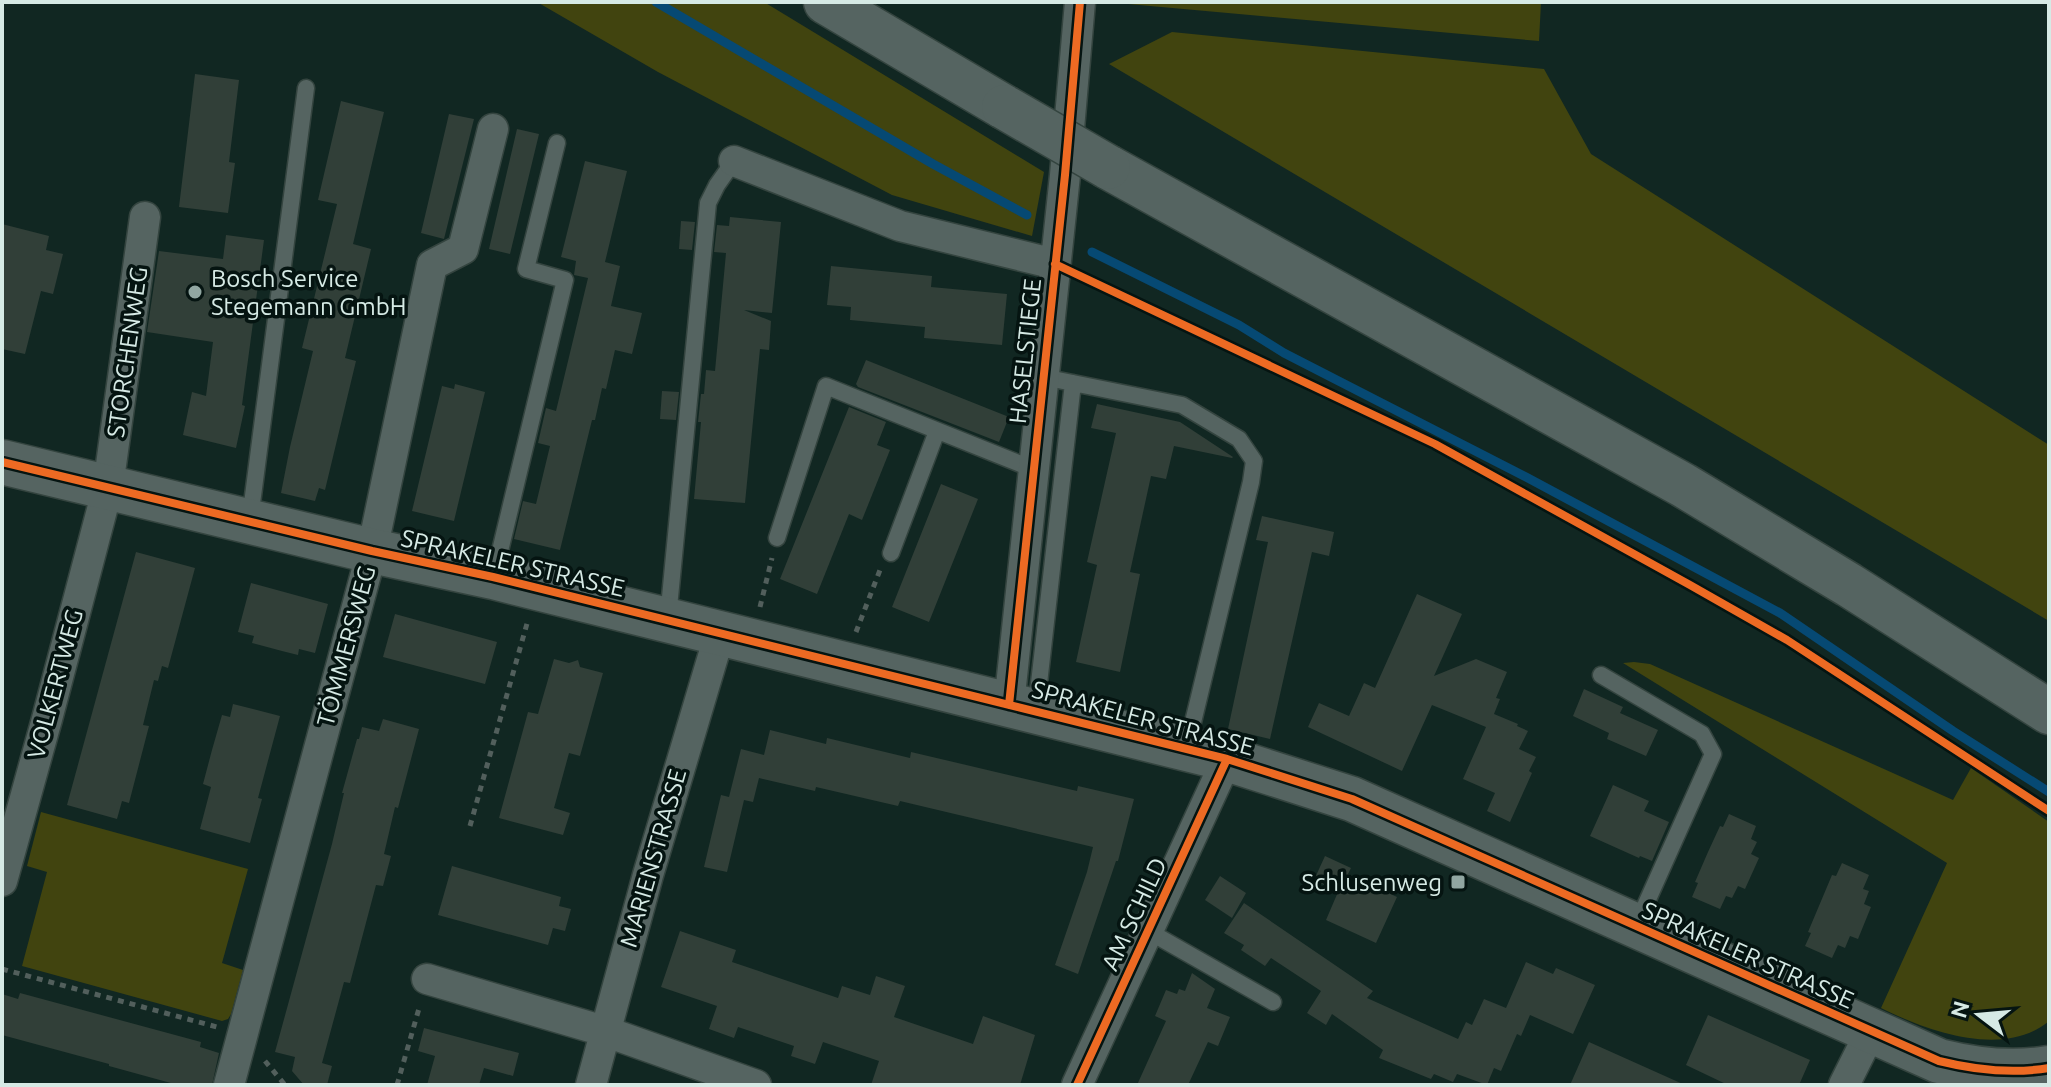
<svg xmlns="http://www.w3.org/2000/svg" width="2051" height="1087" font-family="Ubuntu,sans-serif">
<rect width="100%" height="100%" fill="#112722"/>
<path fill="#41440f" d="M537,2H764L1044,172L1032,236L892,195L658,72Z
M1106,2H1541L1539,41Z
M1172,32L1544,69L1591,154L2049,445V621L1109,64Z
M1634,662L1650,664L1953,800L1971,768L2049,822V1021C2004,1059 1927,1031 1881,1008L1947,863L1623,663Z
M41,812L248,869L222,963L243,970L231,1014L228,1019L222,1021L22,966L47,872L27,866Z"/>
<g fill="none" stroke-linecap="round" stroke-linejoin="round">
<path stroke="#064973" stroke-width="9" d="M656,2L933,164L1027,215
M1092,252L1239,325L1284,353L1526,477L1780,613L1953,731L2049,792"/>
</g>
<path fill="#313f38" d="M195,74L239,80L229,162L235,163L228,213L179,207Z
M341,101L384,112L353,244L371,249L345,358L356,361L325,490L319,488L315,501L281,493L290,447L313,351L302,348L337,204L318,200Z
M449,114L474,119L444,239L421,233Z
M517,129L539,134L510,254L489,249Z
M585,161L627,171L605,262L620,266L611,306L642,313L632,354L615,350L606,389L602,388L595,420H592L560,550L514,539L523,501L536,504L550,446L538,443L546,408L556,411L588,278L574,275L576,261L561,257Z
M730,217L781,222L772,313L744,310L771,321L769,350L760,349L745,503L694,499L701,422H698L701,394H704L706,370L715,371L726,253L714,252L717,225L729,226Z
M681,221L695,222L692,250L679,249Z
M2,224L49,236L46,250L63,254L53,294L41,291L25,354L2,349Z
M226,235L264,240L242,405L245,406L236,448L183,435L192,392L206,396L213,342L147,332L159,251L223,259Z
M831,266L932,276L931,287L1007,294L1002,345L924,338L925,327L850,320L851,307L827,305Z
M866,360L1009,417L999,442L858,387L856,384Z
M455,384L485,392L454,521L412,511L442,386L454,389Z
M662,391L679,392L676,420L660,419Z
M1097,404L1180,422L1233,457L1232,458L1174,446L1166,479L1151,476L1130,572L1140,574L1120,672L1076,662L1097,565L1087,562L1116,433L1091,428Z
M849,407L886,422L877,445L890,450L862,520L849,514L817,594L780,579Z
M941,484L978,499L929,622L892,607Z
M1262,516L1334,532L1329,556L1312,552L1270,739L1228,729L1268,542L1256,540Z
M136,552L195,568L168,668L162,666L158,681L154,680L143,725L149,726L129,803L122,801L117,819L67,805Z
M251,583L328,604L315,653L299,649L298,655L282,651L252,643L254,636L238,632Z
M1417,594L1462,614L1434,676L1476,659L1507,672L1496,698L1500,699L1494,714L1518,724L1517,726L1528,731L1519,749L1536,757L1529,771L1532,773L1510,822L1487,811L1495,793L1463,779L1486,727L1432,705L1402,771L1308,727L1319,703L1349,716L1364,683L1375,688Z
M395,614L497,642L485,684L383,657Z
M554,659L569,663L578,660L580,667L603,673L580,756L569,753L554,808L570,813L563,835L499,818L528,712L538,714Z
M1584,689L1623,707L1620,713L1658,730L1646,756L1607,739L1609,733L1573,716Z
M233,704L280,716L258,798L262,799L250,843L200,829L211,787L203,784L212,750L222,715L230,717Z
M383,719L419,729L398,808L395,807L384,854L391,856L383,886L376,885L350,983L344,982L322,1063L332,1066L327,1085H304L292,1071L295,1057L275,1052L332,844L344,793H342L357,739H359L362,727L379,731Z
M770,730L826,744L827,738L910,758L911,752L1077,791L1078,786L1134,799L1118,861H1116L1078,974L1055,965L1087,872L1093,847L900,801L898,806L816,787L815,791L759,778L753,802L744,800L727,872L704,867L721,795L729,797L741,749L764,755Z
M1613,785L1649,801L1644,811L1669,822L1652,861L1640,856L1639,858L1590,836Z
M1729,814L1756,826L1751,839L1757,842L1751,854L1759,858L1745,889L1738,886L1732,898L1726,896L1720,909L1692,897L1698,883L1695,882L1708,852L1720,826L1723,827Z
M1325,856L1351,868L1348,874L1397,897L1376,943L1326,920L1338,892L1314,880Z
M1842,863L1869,875L1863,889L1869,891L1864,904L1871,907L1858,939L1850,936L1845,948L1838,945L1832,958L1805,946L1811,933L1808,932L1832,875L1836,876Z
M452,866L561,897L559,906L571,909L565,931L553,928L548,945L438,915Z
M1220,876L1246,893L1232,918L1205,900Z
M1244,903L1373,991L1367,998L1458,1039L1466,1022L1472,1025L1484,999L1506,1008L1526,962L1553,974L1556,968L1595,985L1573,1034L1530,1015L1521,1036L1517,1034L1501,1071L1494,1068L1487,1085L1457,1074L1453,1082L1434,1074L1431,1079L1379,1058L1383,1050L1332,1014L1326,1025L1307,1013L1321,991L1271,958L1265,966L1241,950L1244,945L1224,933Z
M680,931L736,950L732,962L838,998L842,986L870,995L876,976L905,986L894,1017L973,1044L983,1016L1035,1035L1020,1085H871L879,1061L823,1042L815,1064L791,1056L794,1046L738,1027L734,1038L709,1029L717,1006L661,987Z
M1192,973L1215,989L1207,1008L1230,1017L1218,1046L1208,1042L1188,1085H1137L1166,1021L1155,1016L1166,990L1177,994L1179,989L1185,991Z
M20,993L201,1042L200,1047L219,1053L212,1085H178L109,1066V1064L2,1035V994L18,999Z
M1708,1015L1810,1060L1799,1085H1728L1686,1065Z
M424,1028L519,1053L513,1076L484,1068L479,1085H427L435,1056L418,1051Z
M1589,1042L1685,1085H1570Z"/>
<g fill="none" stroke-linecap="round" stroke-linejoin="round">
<defs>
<path id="lane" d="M1043,377L1182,405L1239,439L1254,461L1251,482L1187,747
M250,519L306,88
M777,538L826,386L1033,469
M891,553L937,431
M494,576L565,280L526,269L557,143
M668,618L708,203L717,185L734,161
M1601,675L1702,734L1713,754L1637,924
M1036,710L1073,383
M1148,931L1273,1002"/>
<path id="street" d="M734,161L900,226L1055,264
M1009,705L1065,175L1080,2
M2,881L47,719L108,487L145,217
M427,979L604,1031L756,1085
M229,1085L372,551L432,265L463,249L493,129
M591,1085L648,875L720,633
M1077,1085L1227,759
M1844,1085L1871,1031"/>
<path id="secondary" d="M826,2L1004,107
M1108,167L1683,485L1849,585L2049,712
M2,462L372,551L493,577L1227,759L1352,799L1939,1061C1975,1070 2013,1074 2049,1068"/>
</defs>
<use href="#lane" stroke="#34443f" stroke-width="19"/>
<use href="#street" stroke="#34443f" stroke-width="33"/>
<use href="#secondary" stroke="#34443f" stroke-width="47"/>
<path stroke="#525f5c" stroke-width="5" stroke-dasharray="6 6" stroke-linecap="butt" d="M760,607L772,558
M856,632L880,570
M470,826L528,620
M2,969L217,1027
M265,1061L285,1085
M397,1085L420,1005"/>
<use href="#lane" stroke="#556461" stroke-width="16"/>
<use href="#street" stroke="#556461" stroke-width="30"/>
<use href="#secondary" stroke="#556461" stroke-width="44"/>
<defs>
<path id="secondary-bridge" d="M1004,107L1108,167"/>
</defs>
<use href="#secondary-bridge" stroke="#34443f" stroke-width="47" stroke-linecap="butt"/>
<use href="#secondary-bridge" stroke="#556461" stroke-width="44"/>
<defs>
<path id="cycleway" d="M1055,264L1435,444L1690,585L1787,640L2049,811
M2,462L372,551L493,577L1227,759L1352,799L1939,1061C1975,1070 2013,1074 2049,1068
M1009,705L1065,175L1080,2
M1077,1085L1227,759"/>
</defs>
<use href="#cycleway" stroke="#051411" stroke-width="13"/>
<use href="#cycleway" stroke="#ed6a23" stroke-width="8"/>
</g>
<g fill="#91a6a1" stroke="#051411" stroke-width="3">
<circle cx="195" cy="292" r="8"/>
<rect x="1450" y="874" width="16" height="16" rx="4"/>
</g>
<g text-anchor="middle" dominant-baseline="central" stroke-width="7" stroke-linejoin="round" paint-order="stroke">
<g font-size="24" fill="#d6eae5" stroke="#051411" text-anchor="start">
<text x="211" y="278">Bosch Service<tspan x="211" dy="28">Stegemann GmbH</tspan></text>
<text x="1442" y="882" text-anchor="end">Schlusenweg</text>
</g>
<g font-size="24" fill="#d6eae5" stroke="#051411">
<text transform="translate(1025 351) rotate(-84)">HASELSTIEGE</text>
<text transform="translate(127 352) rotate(-82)">STORCHENWEG</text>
<text transform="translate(513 563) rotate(13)">SPRAKELER STRASSE</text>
<text transform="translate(346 646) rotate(-75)">TÖMMERSWEG</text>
<text transform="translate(55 684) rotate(-75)">VOLKERTWEG</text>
<text transform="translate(1143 718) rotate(15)">SPRAKELER STRASSE</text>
<text transform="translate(653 858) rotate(-74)">MARIENSTRASSE</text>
<text transform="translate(1134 914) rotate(-65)">AM SCHILD</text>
<text transform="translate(1748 955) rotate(24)">SPRAKELER STRASSE</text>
</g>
</g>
<rect width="2051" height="1087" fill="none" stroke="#d6eae5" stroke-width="8"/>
<g transform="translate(1979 1015) rotate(286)" stroke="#051411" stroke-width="6" paint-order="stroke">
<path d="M0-6L14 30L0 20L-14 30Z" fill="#d6eae5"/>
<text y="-12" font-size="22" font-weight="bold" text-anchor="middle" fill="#d6eae5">N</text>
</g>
</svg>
